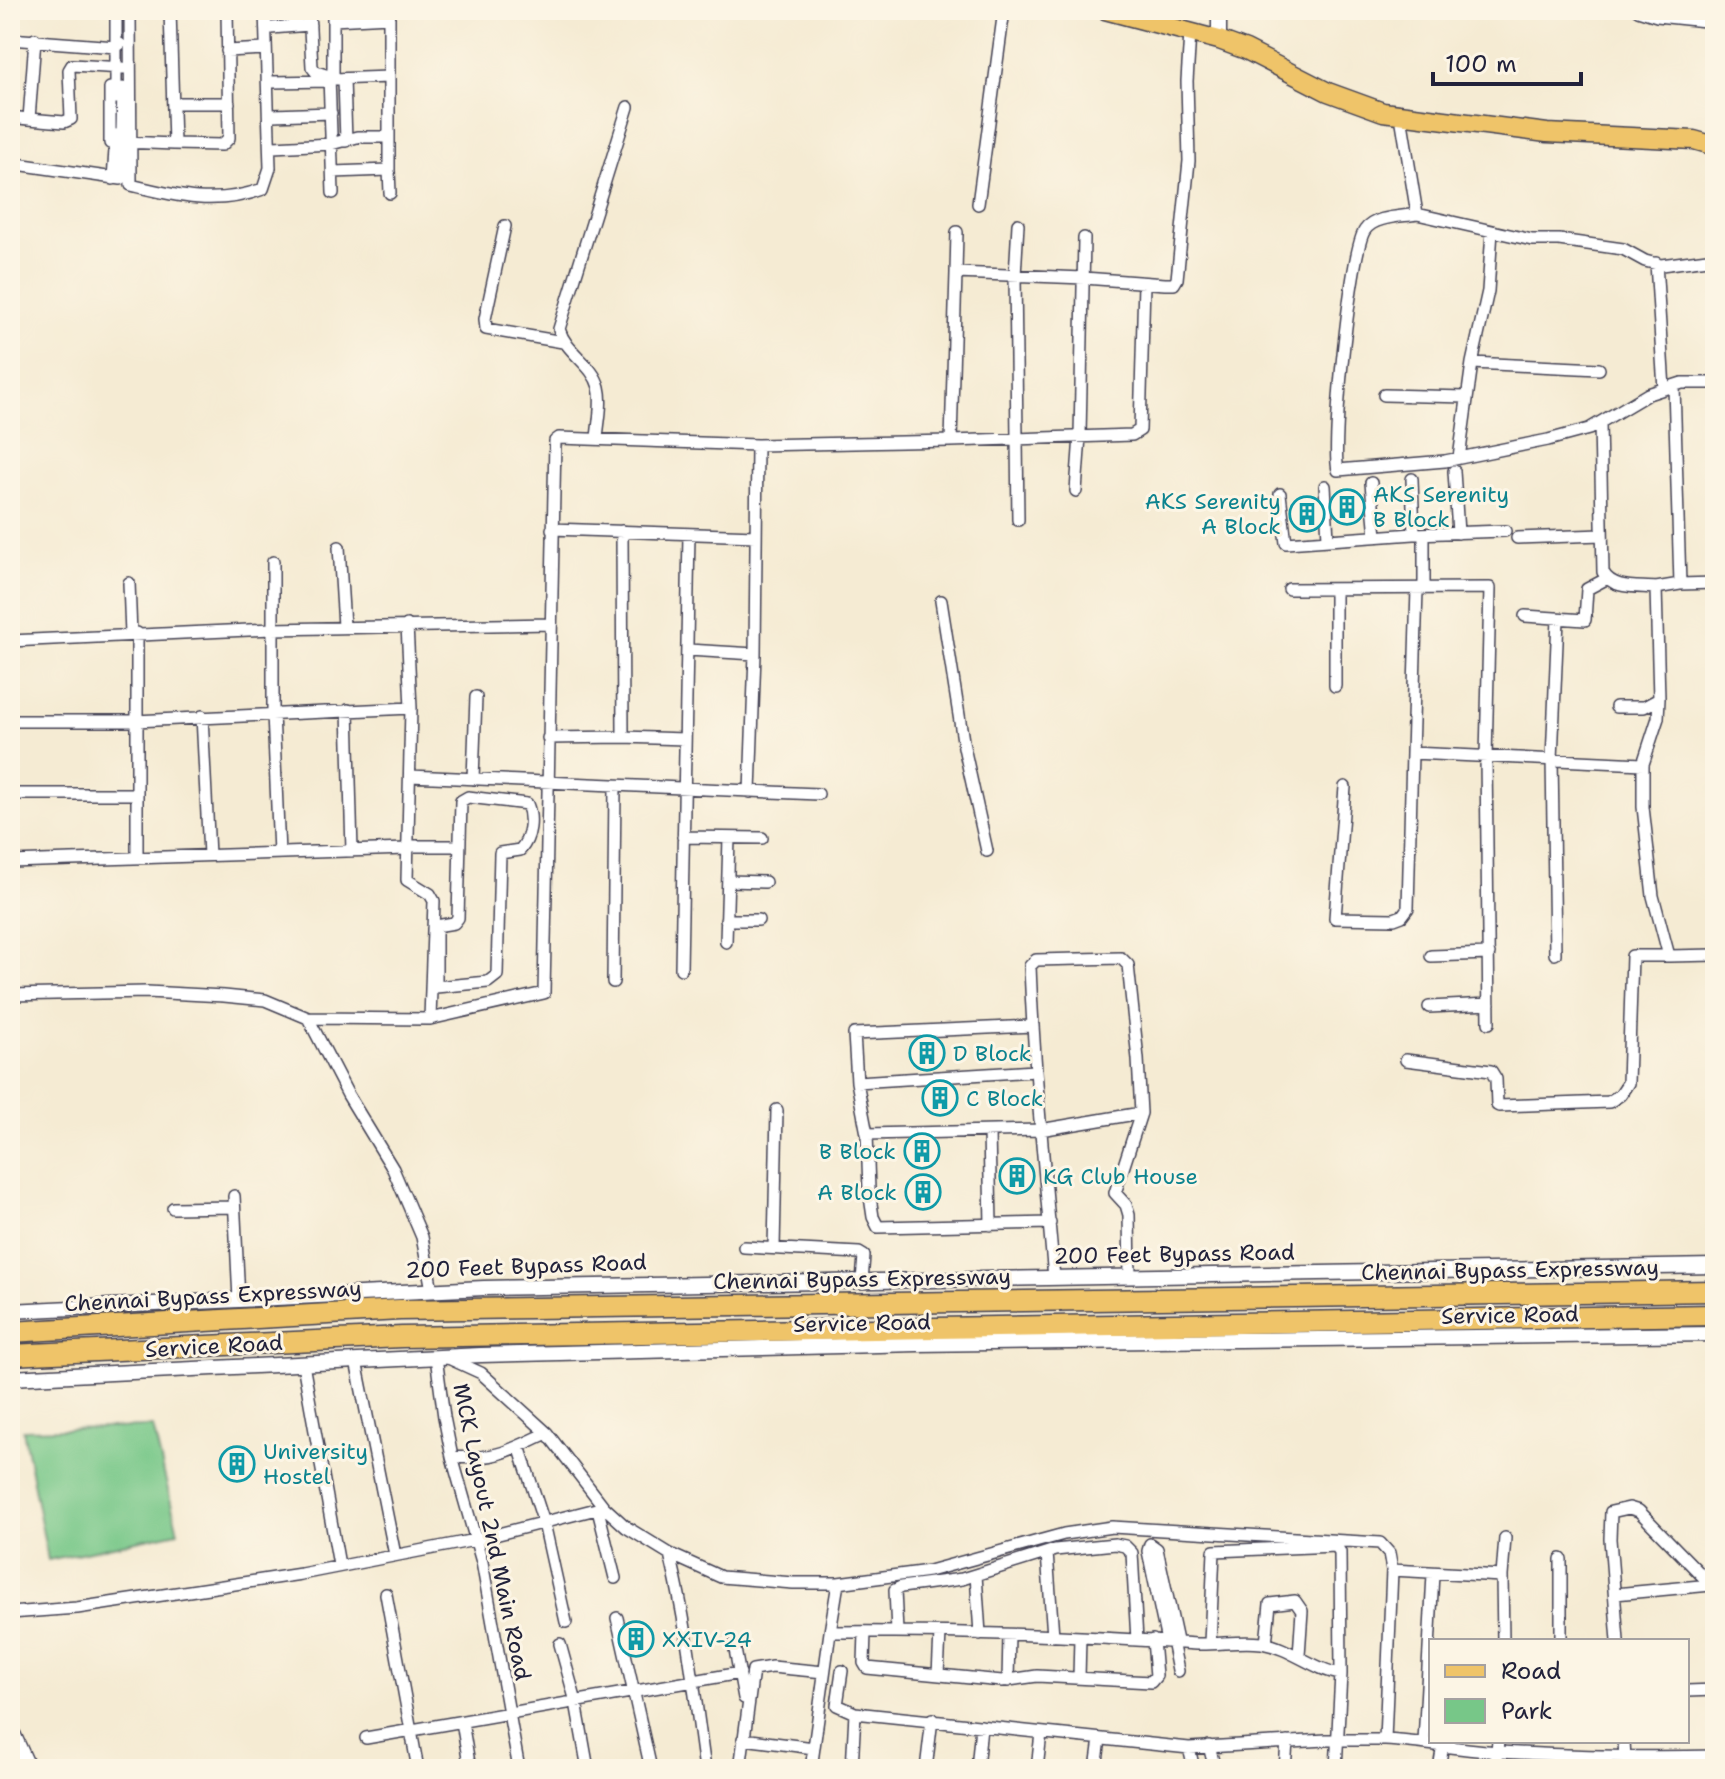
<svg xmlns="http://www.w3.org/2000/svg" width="1725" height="1779" font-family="'Shantell Sans',sans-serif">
<rect width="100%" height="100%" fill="#fcf5e5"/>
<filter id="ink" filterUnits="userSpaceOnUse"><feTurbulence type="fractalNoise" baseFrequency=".0125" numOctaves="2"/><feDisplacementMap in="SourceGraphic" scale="16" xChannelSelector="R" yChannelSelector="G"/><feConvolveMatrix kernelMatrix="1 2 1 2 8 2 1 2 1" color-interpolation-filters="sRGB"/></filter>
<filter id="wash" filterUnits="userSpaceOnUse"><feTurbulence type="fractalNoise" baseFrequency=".006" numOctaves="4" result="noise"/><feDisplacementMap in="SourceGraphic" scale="32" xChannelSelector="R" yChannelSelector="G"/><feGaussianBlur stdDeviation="1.8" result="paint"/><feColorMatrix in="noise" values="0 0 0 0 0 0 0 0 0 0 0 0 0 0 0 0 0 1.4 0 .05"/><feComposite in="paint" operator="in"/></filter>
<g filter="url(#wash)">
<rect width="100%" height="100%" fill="#f5ebd3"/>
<path fill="#77c788" stroke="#4c7462" stroke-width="2" d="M153,1427L178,1532L48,1560L23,1430Z"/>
</g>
<g filter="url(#ink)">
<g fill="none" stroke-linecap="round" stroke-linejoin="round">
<defs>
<path id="minor" d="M116,10V98
M130,10L131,185C179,197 216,206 263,189L270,168L265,10
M309,10L312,67L316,72L329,76L333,193
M333,10V79L389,77
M1638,10L1657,16L1715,22
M333,20L389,17
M271,28L310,25
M10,39L116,47L120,44
M35,39L29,119L64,122L71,119L69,70L72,65L123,68
M227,51L266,49
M344,79L346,141
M272,82L329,81
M110,88V143
M173,103H229
M273,115L331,113
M1401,116L1417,214C1400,217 1375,216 1365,230C1351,248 1331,446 1338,470L1445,461L1548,440L1589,429L1648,394L1682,383H1715
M10,117L29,119
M124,142L174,144L170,10
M174,144L222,145L229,138L227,10
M273,147L331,144L357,137H389
M10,163L121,179L123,88
M389,170L390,193
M333,172L389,170V10
M113,179L116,135
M978,204L1004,10
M1417,214L1532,240H1559L1623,249L1645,261L1661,265L1715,258
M1018,224L1015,276L1018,520
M505,226L485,319L486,329L563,342
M1656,263L1664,389
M956,273L957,232
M1144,283L1140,430L1132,435L951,441L956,273L1084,278L1165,284H1174L1177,279L1189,161L1187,81L1190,33
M1472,363L1599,369
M1384,395L1466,397
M1600,423L1603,572C1612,590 1638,586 1656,588
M597,439C598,423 603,403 599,387C593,364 566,353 559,329L628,107
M1459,458L1472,363L1488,291L1492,231
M1454,471L1458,533
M1412,479L1414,534
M1371,483L1376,536
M1325,486L1328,538
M1076,491L1080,436L1084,238
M1280,494L1286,543L1414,534L1505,531
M552,529L756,536
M622,531L623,737L685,739
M1424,534V589
M1517,538L1602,535
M339,547L344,626
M273,562V713L279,853
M129,583L131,634
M1680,584L1715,583
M1289,589L1490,588L1486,757L1489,1023
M1417,589L1412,753L1643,764V807L1653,896L1669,956L1715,955
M941,601L964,747L987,851
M1525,616L1585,620L1587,589L1606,579
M137,633V857
M10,641L272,629L550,624
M688,650L755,654L750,792
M755,654L757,445
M1335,686V589
M1616,707H1644L1659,699
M348,710L352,851
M202,716L209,855
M10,721H135L411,708
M548,738L623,737
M1643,764L1658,718L1659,699L1656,588L1680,584L1674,386
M410,776L818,794
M473,779L476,697
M1345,787L1335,918L1394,919L1402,916L1408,908L1412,753
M10,794H136
M468,797L527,804C533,818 531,838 520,850L500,853L497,975L488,982L436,987V926L454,923L458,918L461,801Z
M683,837L762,838
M407,846H460
M10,862L407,849
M728,881L765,882
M726,920H758
M726,942L729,838
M1555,954L1552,759L1558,619
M1431,956L1489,954
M681,969L689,534
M613,982L615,786
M10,995L147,992L224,996L265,1000L308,1018L348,1095L393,1169L422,1237L432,1290
M1429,1007L1489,1004
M308,1018L430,1019L434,901L430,894L407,880L411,708L407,625
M430,1019L544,993L555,441L559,438L757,445L951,441
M1032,1026L854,1034L857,1082L867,1134L869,1190L873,1217L878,1227L1050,1223
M1406,1060L1491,1071L1496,1079L1497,1105L1499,1106L1609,1102L1620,1095L1628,1083L1632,956H1669
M857,1082L1034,1071
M989,1132L991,1225
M867,1134L1040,1130L1141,1113L1138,1059L1128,965L1121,958L1036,960L1030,966C1034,1070 1045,1174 1054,1278
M234,1196L239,1300
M173,1208L234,1207
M744,1247L859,1253L864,1256L862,1281
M774,1248L777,1110
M1130,1277L1129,1215L1126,1205L1115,1193L1141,1113
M436,1357L444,1417L452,1457L482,1562L519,1769
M446,1357L481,1373L547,1433L604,1507L626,1527L670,1554L721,1577L793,1583H838L929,1571L1064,1534L1112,1527L1380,1543L1389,1553L1392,1570L1385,1740C1424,1742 1462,1750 1501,1752C1572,1756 1643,1758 1715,1756
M356,1361L395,1555
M303,1364L339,1565
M519,1446L544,1523L566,1622
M452,1457C495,1460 509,1451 547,1433
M598,1510L615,1578
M1047,1553L1053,1636
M670,1554C687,1624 695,1697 705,1769
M1561,1559V1641
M1392,1570L1502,1576L1503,1641
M976,1575L980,1634
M1502,1576L1505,1538
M838,1583L830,1632C952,1631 1074,1635 1196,1644C1218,1645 1240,1640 1262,1643C1291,1648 1314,1670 1341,1674L1336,1769
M386,1594L418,1769
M1615,1594L1711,1585
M10,1613L77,1608L301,1574L475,1540L604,1507
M617,1618L651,1769
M865,1632L864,1663L867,1668L1002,1681L1037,1676L1151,1682L1156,1676L1153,1640
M897,1632L895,1590L901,1587L962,1579L1055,1550L1115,1544L1125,1546L1132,1553L1137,1640
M1167,1641L1148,1551L1150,1544L1157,1549L1177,1641
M1172,1641L1178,1671
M1618,1641L1610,1539L1611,1512L1629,1508L1639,1511L1715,1589
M1210,1643L1214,1551L1336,1546L1340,1552L1341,1674
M560,1644L576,1702L588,1769
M734,1644L744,1698
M1266,1644L1270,1604L1295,1601L1302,1611L1299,1655
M842,1671L837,1705L855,1713L1189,1748L1326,1740H1385
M938,1675L940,1633
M1079,1678L1080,1637
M1008,1681L1009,1635
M1687,1691L1715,1690
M462,1722L470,1769
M366,1738L740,1673
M743,1739L814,1748
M1624,1741L1625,1759
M1424,1742L1433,1574
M1209,1746L1215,1769
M1189,1748L1194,1769
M740,1769L753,1670L772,1667L824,1672
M811,1769L830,1632
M852,1769L855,1713
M926,1769L932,1719
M977,1769L981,1726
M1037,1769L1041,1733
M1096,1769L1100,1739
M1285,1769L1287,1742
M1439,1769L1443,1744
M1495,1769L1498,1741"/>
<path id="tertiary" d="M1219,40V10
M10,1311L484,1288L1715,1266
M10,1378L481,1355L917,1344L1715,1334
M10,1727L29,1769"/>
<path id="primary" d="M1105,10L1219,40L1246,50L1328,92L1383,112L1547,133L1694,140L1715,146"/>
<path id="trunk" d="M10,1332L400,1310L1715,1291
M10,1355L402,1337L1715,1315"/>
</defs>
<use href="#minor" stroke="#424052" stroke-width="14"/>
<use href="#tertiary" stroke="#424052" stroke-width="17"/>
<use href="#primary" stroke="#424052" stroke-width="21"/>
<use href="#trunk" stroke="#424052" stroke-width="23"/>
<use href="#minor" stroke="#fff" stroke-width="11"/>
<use href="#tertiary" stroke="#fff" stroke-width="14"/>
<use href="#primary" stroke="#efc469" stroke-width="18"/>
<use href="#trunk" stroke="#efc469" stroke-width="20"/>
</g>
</g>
<defs>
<symbol id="building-ring" viewBox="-11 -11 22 22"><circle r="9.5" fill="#fcf5e5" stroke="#0f9aa8" stroke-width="1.5"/><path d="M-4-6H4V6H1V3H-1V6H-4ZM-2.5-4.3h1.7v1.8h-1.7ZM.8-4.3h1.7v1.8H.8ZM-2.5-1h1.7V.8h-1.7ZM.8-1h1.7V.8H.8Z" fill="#0f9aa8"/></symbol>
</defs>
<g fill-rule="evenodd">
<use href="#building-ring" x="1327" y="487" width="40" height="40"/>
<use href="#building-ring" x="1287" y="494" width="40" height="40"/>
<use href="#building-ring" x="907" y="1033" width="40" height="40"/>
<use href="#building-ring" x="920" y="1078" width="40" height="40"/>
<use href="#building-ring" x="902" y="1131" width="40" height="40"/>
<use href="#building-ring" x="997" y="1156" width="40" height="40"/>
<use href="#building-ring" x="903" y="1172" width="40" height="40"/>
<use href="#building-ring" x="217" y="1444" width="40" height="40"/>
<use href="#building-ring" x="616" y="1619" width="40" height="40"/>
</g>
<g text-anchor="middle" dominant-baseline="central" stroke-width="6" stroke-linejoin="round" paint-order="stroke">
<g font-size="22" fill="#0d838f" stroke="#fcf5e5" text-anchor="start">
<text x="1373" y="494">AKS Serenity<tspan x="1373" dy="25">B Block</tspan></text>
<text x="1281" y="501" text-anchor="end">AKS Serenity<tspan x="1281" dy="25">A Block</tspan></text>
<text x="953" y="1053">D Block</text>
<text x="966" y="1098">C Block</text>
<text x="896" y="1151" text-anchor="end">B Block</text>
<text x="1043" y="1176">KG Club House</text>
<text x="897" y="1192" text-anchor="end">A Block</text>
<text x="263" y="1451">University<tspan x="263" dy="25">Hostel</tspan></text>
<text x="662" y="1639">XXIV-24</text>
</g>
<g font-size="22" fill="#22223b" stroke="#fcf5e5">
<text transform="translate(1174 1254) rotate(-1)">200 Feet Bypass Road</text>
<text transform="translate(526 1266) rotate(-2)">200 Feet Bypass Road</text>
<text transform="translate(1510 1270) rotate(-1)">Chennai Bypass Expressway</text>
<text transform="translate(862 1279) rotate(-1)">Chennai Bypass Expressway</text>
<text transform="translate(213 1296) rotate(-3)">Chennai Bypass Expressway</text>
<text transform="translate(1510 1315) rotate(-1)">Service Road</text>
<text transform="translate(862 1323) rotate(-1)">Service Road</text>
<text transform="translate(214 1346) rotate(-3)">Service Road</text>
<text transform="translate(492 1532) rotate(78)">MCK Layout 2nd Main Road</text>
</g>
</g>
<rect width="1725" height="1779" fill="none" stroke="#fcf5e5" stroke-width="40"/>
<rect x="1429" y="1639" width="260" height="104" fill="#fcf5e5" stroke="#a5a1a1" stroke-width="2"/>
<rect x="1445" y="1665" width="40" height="12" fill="#efc469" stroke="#a5a1a1" stroke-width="2"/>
<text x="1501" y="1679" font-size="24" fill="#22223b">Road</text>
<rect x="1445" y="1699" width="40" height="24" fill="#77c788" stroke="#a5a1a1" stroke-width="2"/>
<text x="1501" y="1719" font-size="24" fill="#22223b">Park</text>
<path d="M1433 72v12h148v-12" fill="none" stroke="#22223b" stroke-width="4"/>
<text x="1445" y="72" font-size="24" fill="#22223b" stroke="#fcf5e5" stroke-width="6" paint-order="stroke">100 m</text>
</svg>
